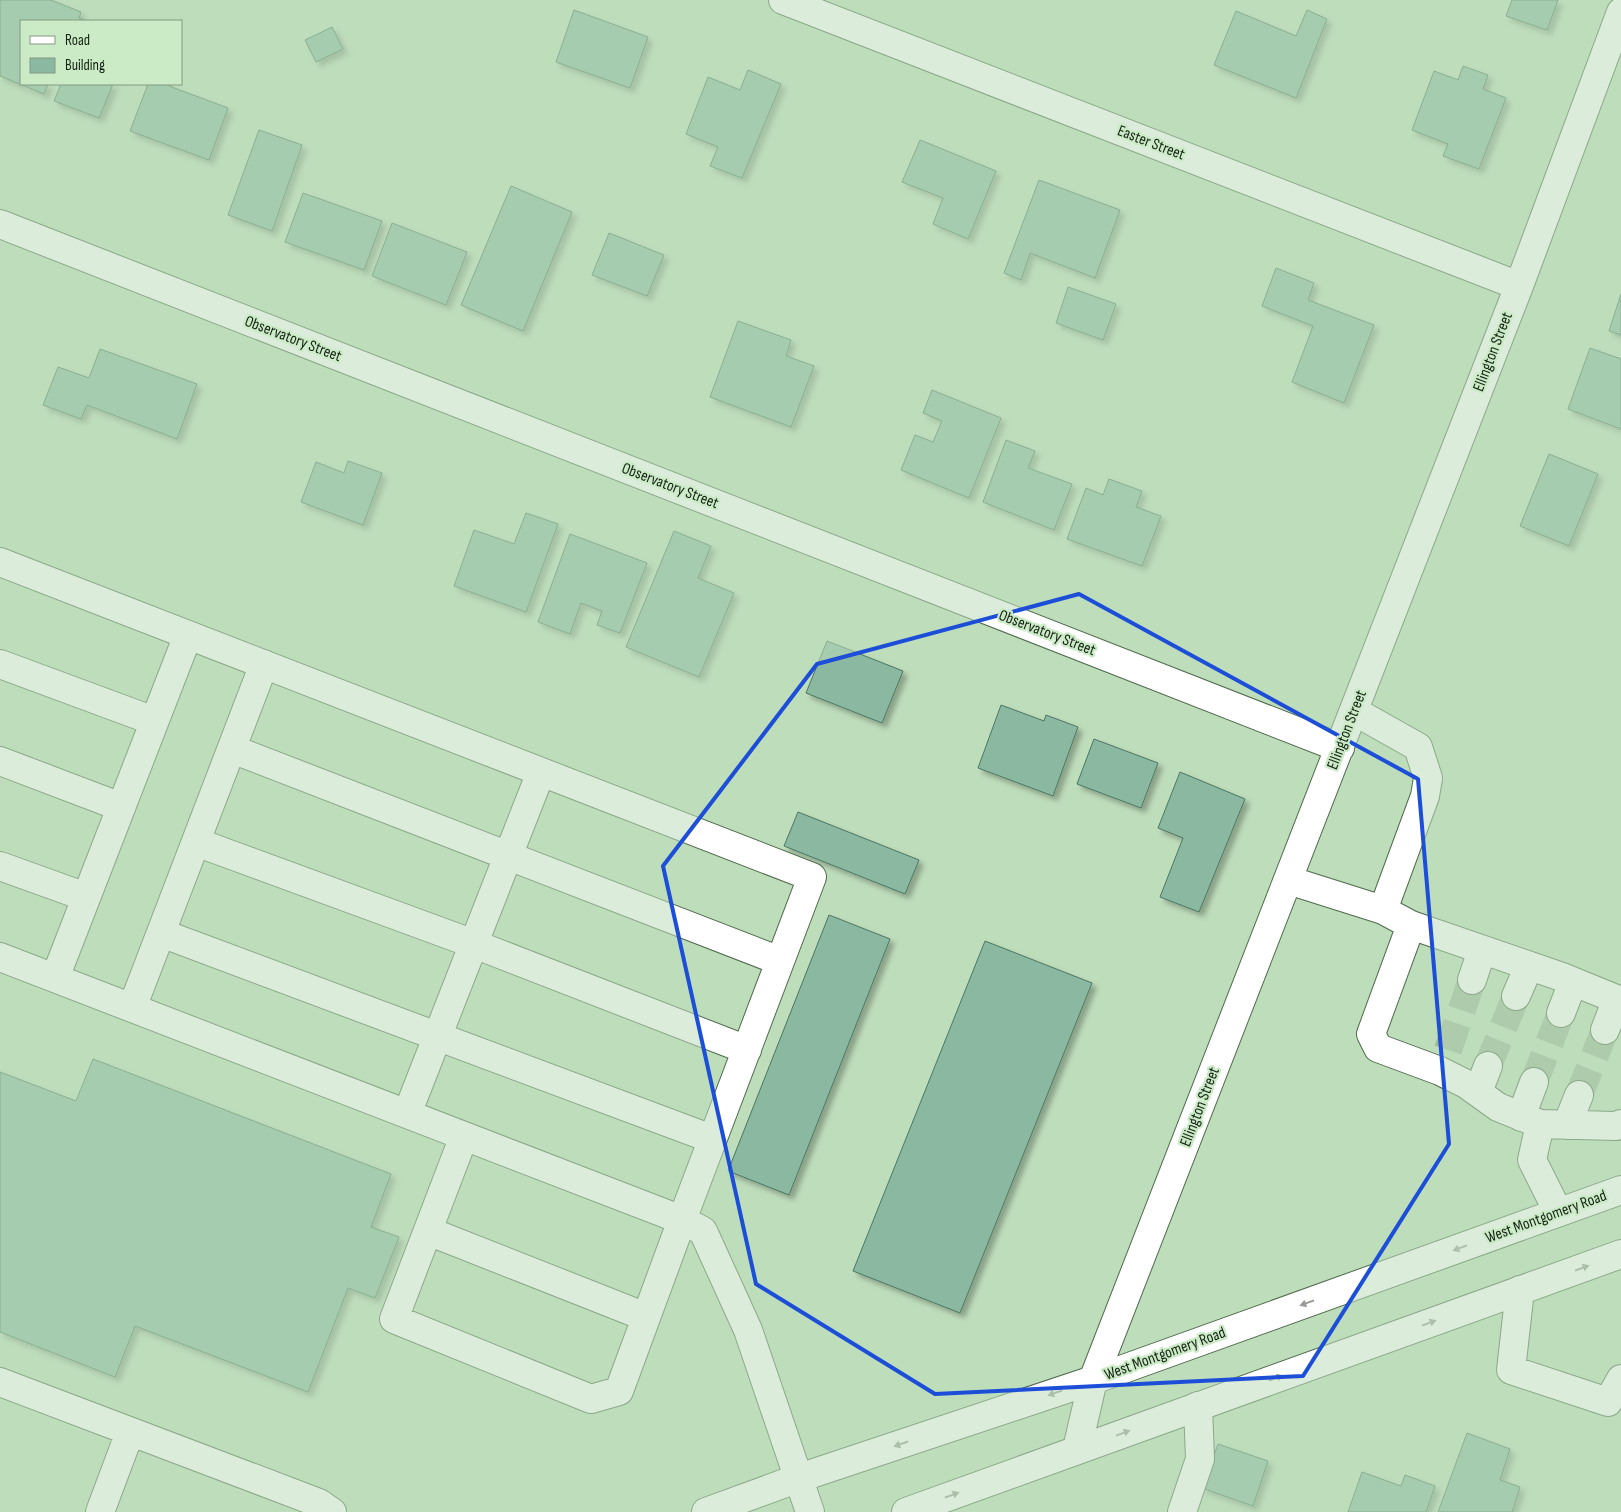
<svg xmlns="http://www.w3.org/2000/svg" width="1621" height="1512" font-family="'Sofia Sans Condensed',sans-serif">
<defs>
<filter id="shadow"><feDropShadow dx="4.5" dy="4.5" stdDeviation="2.5" flood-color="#0004"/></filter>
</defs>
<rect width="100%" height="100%" fill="#beddbb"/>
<path fill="#8bb8a1" stroke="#4b7661" filter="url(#shadow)" d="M0,0H51L81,12L79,18L87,21H21V84H48L44,94L0,76Z
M1512,0H1558L1547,30L1506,16Z
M574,10L648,37L630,88L556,62Z
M1307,10L1327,19L1296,98L1214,65L1236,11L1296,36Z
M332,27L343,49L316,62L305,40Z
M1463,66L1488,75L1483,89L1506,98L1479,169L1443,156L1448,144L1412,130L1434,71L1458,80Z
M748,70L781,84L742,178L710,166L718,147L686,134L708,77L740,90Z
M61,84H113L99,118L54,101Z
M148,84H170L169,86L228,108L209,160L130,131Z
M259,130L302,145L272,231L228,215Z
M920,140L996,171L968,239L933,224L943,198L902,182Z
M1039,180L1120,210L1095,278L1030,253L1021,280L1004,273Z
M511,186L572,212L523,331L461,305Z
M303,193L382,221L364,270L285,242Z
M392,223L467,252L446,305L372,276Z
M609,233L664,255L647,296L592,275Z
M1276,268L1314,283L1308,300L1374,325L1344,403L1292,382L1313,326L1262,306Z
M1068,287L1116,304L1103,340L1056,323Z
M1621,294V335L1609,331Z
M738,321L791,340L786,356L814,366L791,427L710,397Z
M1590,348L1621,359V429L1568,409Z
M100,349L197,384L177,439L87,405L81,419L43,405L58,367L89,378Z
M932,390L1001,418L969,498L901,470L915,435L933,442L942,421L923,413Z
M1006,440L1035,451L1028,468L1072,484L1054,530L983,502Z
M1549,454L1598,474L1569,546L1520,526Z
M348,461L382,473L363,525L301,502L316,462L344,473Z
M1109,479L1142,491L1136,507L1161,516L1142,566L1067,539L1086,488L1103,495Z
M526,513L558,524L526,612L454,586L474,530L514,544Z
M674,531L711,546L698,578L734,593L699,677L626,647Z
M570,534L647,563L620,633L597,625L602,611L581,603L570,634L538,622Z
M827,641L903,671L882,723L806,693Z
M1001,705L1044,721L1046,715L1078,727L1053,796L978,768Z
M1094,739L1158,763L1141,808L1077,784Z
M1180,772L1245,799L1199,912L1160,897L1183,838L1158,828Z
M798,812L919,860L905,894L784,846Z
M829,915L890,939L789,1195L728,1171Z
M985,941L1092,983L960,1313L853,1271Z
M93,1059L391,1174L371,1227L399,1237L375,1298L348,1288L308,1392L135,1326L115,1377L0,1332V1072L76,1101Z
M1467,1433L1510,1449L1500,1480L1520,1487L1512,1512H1438Z
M1218,1444L1268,1461L1253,1506L1202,1488Z
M1362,1472L1401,1486L1405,1475L1435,1486L1426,1512H1348Z"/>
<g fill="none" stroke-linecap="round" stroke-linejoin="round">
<path stroke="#9cb79a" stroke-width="28" stroke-dasharray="28 14" stroke-linecap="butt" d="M1448,1050L1472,980
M1488,1066L1516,996
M1534,1082L1561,1013
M1579,1095L1605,1030"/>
<defs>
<path id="minor" d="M783,0L1519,286
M0,224L1340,748
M0,562L812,877L682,1220L703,1231L748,1330L810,1512
M0,664L154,721
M1354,711L1418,747L1428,778L1425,796L1383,910
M232,749L780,961
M0,761L121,807
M196,842L474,944L747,1050
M0,866L86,897
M1288,880L1383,910L1411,925L1562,977L1621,1001
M1411,925L1371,1034L1378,1048L1440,1071L1466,1084L1498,1107L1540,1124
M161,933L712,1139
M0,957L682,1220L619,1391L591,1399L394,1319L464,1136
M55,978L188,635
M1472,980L1482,950
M1516,996L1529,966
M132,1008L264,664
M1561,1013L1573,982
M1605,1030L1617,999
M1478,1092L1488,1066
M407,1114L541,772
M1521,1117L1534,1082
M1567,1125L1579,1095
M1558,1212L1532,1160L1540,1124L1616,1126L1621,1124
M428,1231L646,1317
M1520,1290L1511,1370L1608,1402L1621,1379
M0,1382L319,1503L332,1512
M1077,1449L1093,1380L1519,286L1621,12
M100,1512L130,1432
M1182,1512L1200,1459L1198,1406"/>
<path id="major" d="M706,1512L799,1478L1093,1380L1621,1190
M906,1512L1621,1254"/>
</defs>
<use href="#minor" stroke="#4f6b4c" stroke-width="30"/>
<use href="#major" stroke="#4f6b4c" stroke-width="30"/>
<use href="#minor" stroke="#fff" stroke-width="28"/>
<use href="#major" stroke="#fff" stroke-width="28"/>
</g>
<defs><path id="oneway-solid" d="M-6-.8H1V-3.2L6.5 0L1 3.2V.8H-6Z" transform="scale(1.25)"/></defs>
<g fill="#969b95">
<use href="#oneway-solid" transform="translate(1460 1248) rotate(160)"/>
<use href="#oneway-solid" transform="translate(1582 1268) rotate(-20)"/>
<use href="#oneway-solid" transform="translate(1307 1303) rotate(160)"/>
<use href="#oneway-solid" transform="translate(1429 1323) rotate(-20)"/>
<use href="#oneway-solid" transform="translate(1276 1378) rotate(-20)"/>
<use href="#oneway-solid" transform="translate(1055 1393) rotate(161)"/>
<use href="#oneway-solid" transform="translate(1123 1433) rotate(-20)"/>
<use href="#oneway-solid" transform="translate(901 1444) rotate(161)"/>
<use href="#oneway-solid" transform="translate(952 1495) rotate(-20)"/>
</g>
<path d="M0 0H1621V1512H0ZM1079,594L1418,779L1449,1144L1303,1376L935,1394L756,1284L663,866L817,664Z" fill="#beddbb" fill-opacity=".55" fill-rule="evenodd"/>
<path fill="none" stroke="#1d4ed8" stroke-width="4" stroke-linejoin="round" d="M1079,594L1418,779L1449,1144L1303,1376L935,1394L756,1284L663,866L817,664Z"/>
<g text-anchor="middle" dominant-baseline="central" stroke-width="4.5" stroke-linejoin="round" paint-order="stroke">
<g font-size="16" fill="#152114" stroke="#cbebc7">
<text transform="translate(1151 143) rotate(21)">Easter Street</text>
<text transform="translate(293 339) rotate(21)">Observatory Street</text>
<text transform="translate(1493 352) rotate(-69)">Ellington Street</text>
<text transform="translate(670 486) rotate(21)">Observatory Street</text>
<text transform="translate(1047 633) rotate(21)">Observatory Street</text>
<text transform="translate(1347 730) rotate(-69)">Ellington Street</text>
<text transform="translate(1200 1107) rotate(-69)">Ellington Street</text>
<text transform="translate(1546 1217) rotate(-20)">West Montgomery Road</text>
<text transform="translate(1165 1354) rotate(-20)">West Montgomery Road</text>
</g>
</g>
<rect x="20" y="20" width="162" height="65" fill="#cbebc7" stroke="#829a7f"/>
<rect x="30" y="36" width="25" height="8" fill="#ffffff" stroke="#829a7f"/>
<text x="65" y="45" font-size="15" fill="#152114">Road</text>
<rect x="30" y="58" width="25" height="15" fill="#8bb8a1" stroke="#829a7f"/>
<text x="65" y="70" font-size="15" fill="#152114">Building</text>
</svg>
